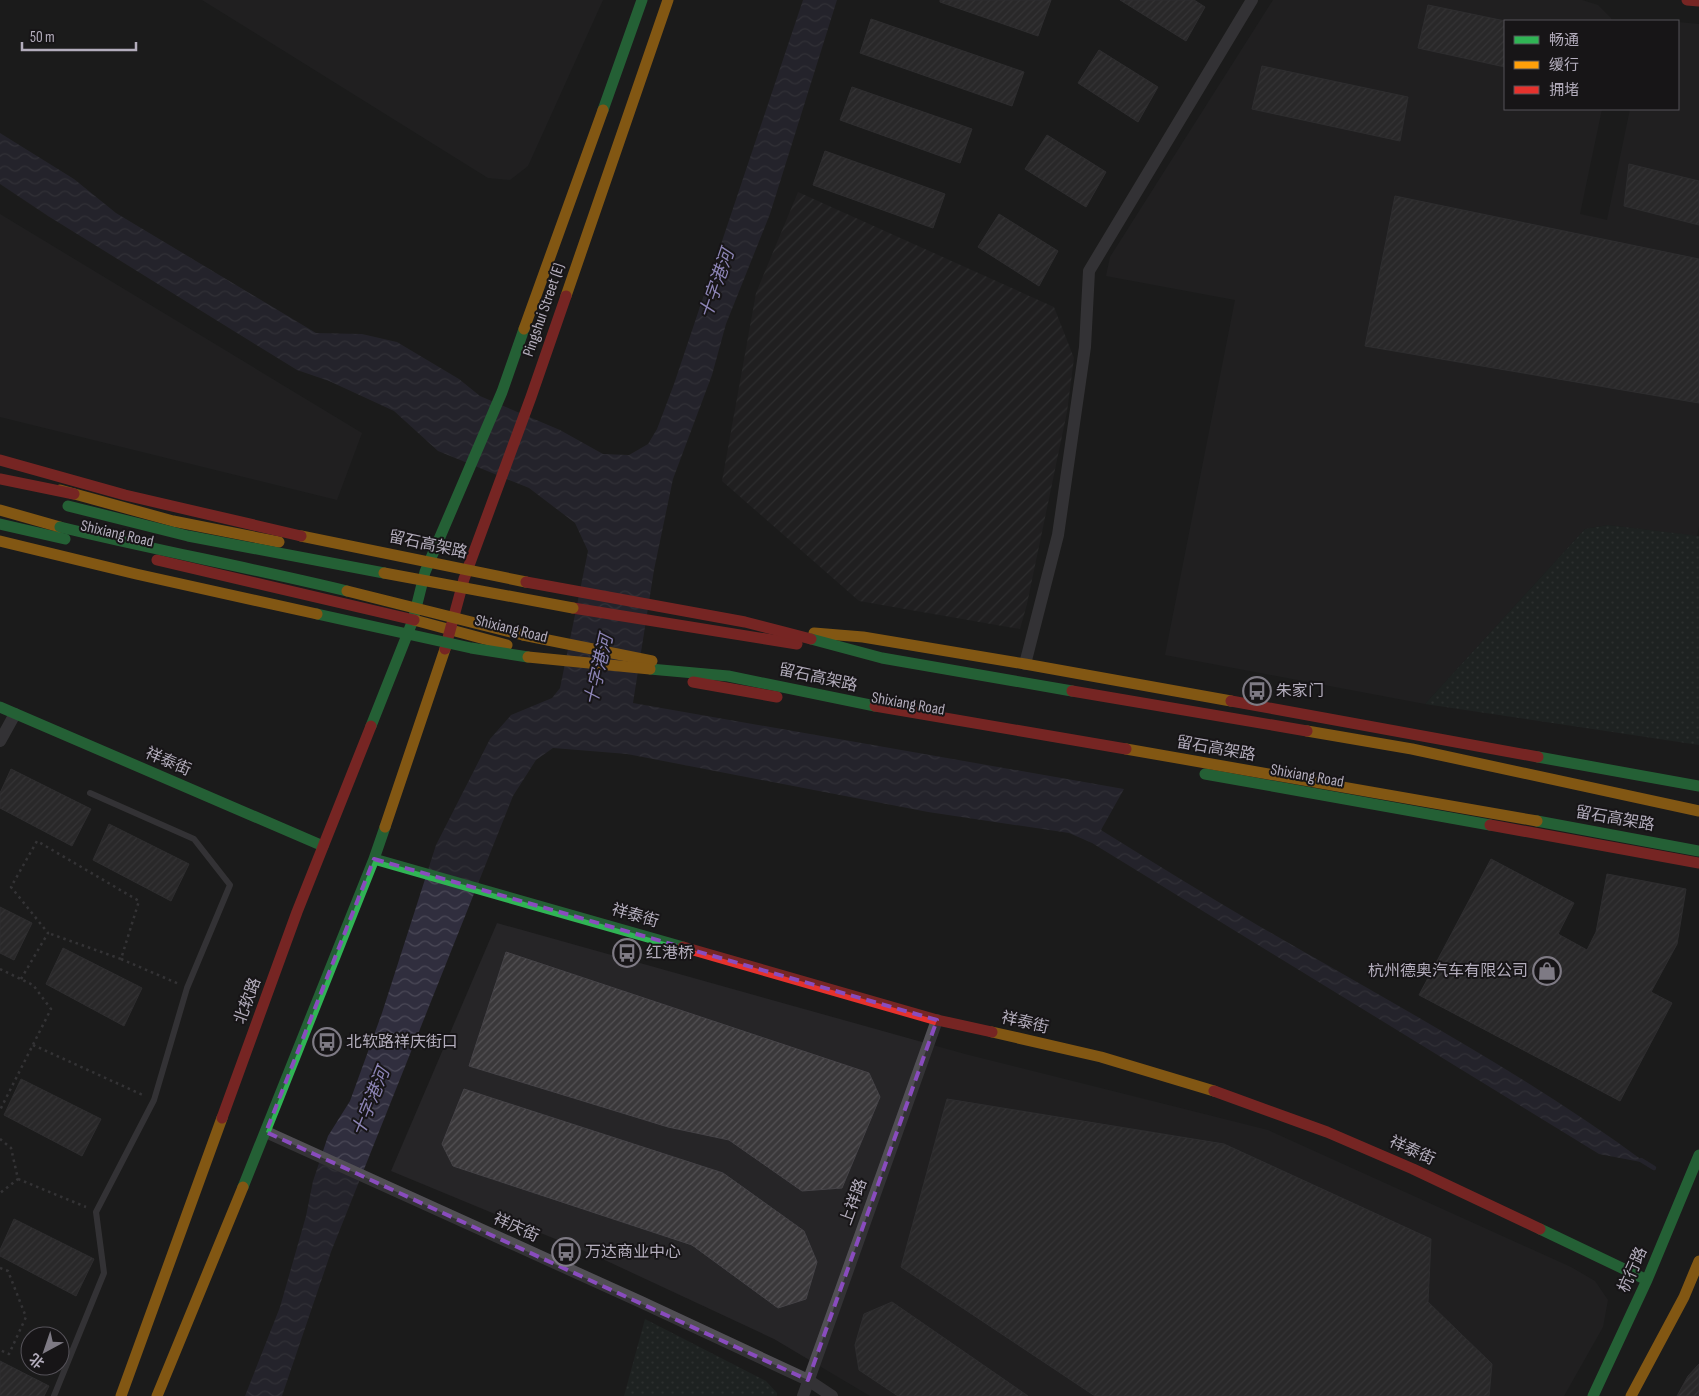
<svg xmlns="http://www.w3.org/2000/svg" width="1699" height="1396" font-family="'Sofia Sans Condensed','Noto Sans SC',sans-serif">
<defs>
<pattern id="industrial-furrows" width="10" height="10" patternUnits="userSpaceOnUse" patternTransform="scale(1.25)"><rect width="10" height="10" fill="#262527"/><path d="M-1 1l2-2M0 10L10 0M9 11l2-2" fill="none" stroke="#434244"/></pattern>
<pattern id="grass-dots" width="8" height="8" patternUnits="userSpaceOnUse" patternTransform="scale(1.25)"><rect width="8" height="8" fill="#232b29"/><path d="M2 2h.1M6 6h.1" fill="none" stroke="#414746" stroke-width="1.8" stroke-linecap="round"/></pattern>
<pattern id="water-waves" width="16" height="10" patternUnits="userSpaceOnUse" patternTransform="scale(1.25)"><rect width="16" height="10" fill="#302e3e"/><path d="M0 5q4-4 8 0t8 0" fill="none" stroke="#4c4a58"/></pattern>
<pattern id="building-hatch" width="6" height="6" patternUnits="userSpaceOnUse" patternTransform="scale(1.25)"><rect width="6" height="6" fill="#3a383a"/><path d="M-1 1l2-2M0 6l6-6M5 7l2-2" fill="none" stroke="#545255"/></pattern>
</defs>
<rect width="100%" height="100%" fill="#1b1b1b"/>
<path fill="#262527" d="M202,0H603L528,166L510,180L488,178Z
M1273,0H1582L1598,5L1611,18L1612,21H1505V109H1602L1580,214L1607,220L1630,109H1678V22L1699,24V526L1697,536L1608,525L1585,529L1425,704L1165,655L1235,300L1106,276L1110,257Z
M0,214L362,433L337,500L0,417Z
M497,923L965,1054L1268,1130L1571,1267L1595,1281L1608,1300L1603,1327L1564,1396H870L774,1339L594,1255L391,1171Z"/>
<path fill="url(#industrial-furrows)" d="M798,192L1054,307L1074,358L1067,412L1027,604L1020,629L859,601L722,481L756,293Z"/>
<path fill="url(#grass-dots)" d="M1608,525L1699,536V745L1425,704L1585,529Z
M645,1319L766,1381L777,1393V1396H624Z"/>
<path fill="url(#water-waves)" d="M803,0H837L770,214L726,324L712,375L673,479L654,570L633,703L1124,789L1101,830C1153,862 1206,895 1259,926C1390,1002 1524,1073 1646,1163L1599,1154L1092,843L1069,833L928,812L627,754L553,748L536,760L513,796L331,1252L282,1396H245L280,1307L306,1216L313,1181L328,1136L350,1101L382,1013L436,845L490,739L511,715L552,698L560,688L588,551L575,523L529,488L438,451L394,411L329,381L297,370L48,216L0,184V133L74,179L116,213L316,333L362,334L397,342L459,379L480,396L560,430L603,454L629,455L648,444L657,429L674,384Z"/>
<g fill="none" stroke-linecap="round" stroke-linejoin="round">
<path stroke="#302e3e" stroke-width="4.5" d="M1641,1160L1654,1168"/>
</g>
<path fill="url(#building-hatch)" stroke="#454347" d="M940,0H1051L1038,36L940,2Z
M1120,0H1194L1205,7L1186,41Z
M1428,5L1505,21V67L1418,48Z
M871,19L1024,72L1012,106L860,53Z
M1099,50L1158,87L1138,122L1078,83Z
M1262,66L1408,97L1400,141L1252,109Z
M852,87L972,129L960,163L840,120Z
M1047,135L1106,172L1086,207L1025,169Z
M825,151L945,194L933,228L813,185Z
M1629,164L1699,181V225L1624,206Z
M1395,196L1699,259V403L1365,346Z
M999,214L1058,251L1039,286L978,247Z
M11,769L91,809L72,846L0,808V793Z
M109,824L189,864L171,901L93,860Z
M1491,859L1574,903L1558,934L1587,950L1596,932L1607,874L1686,889L1677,944L1651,992L1672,1003L1620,1101L1419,995Z
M0,907L32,923L14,960L0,953Z
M63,948L142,988L124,1026L46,984Z
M506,952L869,1073L880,1097L842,1188L802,1191L729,1140L668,1127L469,1066Z
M21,1079L101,1119L82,1156L4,1115Z
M464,1089L723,1173L804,1231L817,1262L806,1299L778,1308L692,1245L453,1166L442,1144Z
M947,1099L1224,1144L1431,1239L1428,1302L1492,1364L1489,1396H1095L901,1267Z
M14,1219L94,1259L76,1296L0,1256V1250Z
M892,1302L1028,1396H898L859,1370L855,1345L864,1314Z
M0,1361L49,1386L44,1396H0Z
M1699,1364V1396H1677L1688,1376Z"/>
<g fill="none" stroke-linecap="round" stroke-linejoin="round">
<path stroke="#525156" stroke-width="2.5" stroke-dasharray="2.5 4" stroke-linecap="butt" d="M121,959L179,984
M0,969L33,985L51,1009L0,1110
M21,979L48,933L11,887L37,841L139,901L121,959L48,933
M33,1045L145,1096
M0,1139L11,1148L18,1179L0,1193
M18,1179L86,1207
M0,1268L8,1271L26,1317L9,1354L0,1350"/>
<path stroke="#514f54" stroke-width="6" d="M54,1396L104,1273L96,1212L154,1100L187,988L230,885L194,839L90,793"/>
<path stroke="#514f54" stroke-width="12" d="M1025,664L1058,535L1085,347L1089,271L1252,0
M0,741L15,714
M266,1132L641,1302L808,1380L832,1396
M803,1396L937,1020"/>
<path stroke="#30b455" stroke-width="11" d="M603,110L642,0
M0,524L65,539
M650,669L728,676L875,706
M0,707L323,846
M371,726L413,620L425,572L502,392L524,329
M1538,757L1699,786
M1205,774L1490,825
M1537,821L1699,851
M374,859L683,947
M243,1187L374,859L385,827
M1540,1229L1647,1280
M1593,1396L1647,1280L1699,1155"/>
<path stroke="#ff9f0a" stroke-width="11" d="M566,296L668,0
M524,329L603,110
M60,490L173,521L279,542
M0,510L60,527
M414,620L507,645
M814,633L863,637L1025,664L1231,701
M523,635L652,661
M1126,749L1537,821
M385,827L445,649
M992,1032L1101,1057L1214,1091
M121,1396L222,1118
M157,1396L243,1187
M1631,1396L1684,1297L1699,1261"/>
<path stroke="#e5322d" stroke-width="11" d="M1687,0L1699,1
M0,479L74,494
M157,560L414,620
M573,608L797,644
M445,649L464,579L531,397L566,296
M693,682L777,697
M1231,701L1538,757
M875,706L1126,749
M1490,825L1699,863
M683,947L937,1020L992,1032
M1214,1091L1327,1132L1413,1169L1540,1229
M222,1118L297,912L371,726"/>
<path stroke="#30b455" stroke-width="11" d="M68,506L188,536L384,573
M60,527C155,550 252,568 347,591
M317,614L471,648L528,657
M811,639L882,658L1072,691"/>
<path stroke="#ff9f0a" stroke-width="11" d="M301,536L526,582
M0,541L136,574L317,614
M384,573L573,608
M347,591L523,635
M528,657L650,669
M1307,731L1412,749L1699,811"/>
<path stroke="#e5322d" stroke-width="11" d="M0,460L125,495L301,536
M526,582L745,622L811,639
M1072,691L1307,731"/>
</g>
<path d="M0 0H1699V1396H0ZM374,859L937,1020L808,1380L266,1132Z" fill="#1b1b1b" fill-opacity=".55" fill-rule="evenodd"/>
<path fill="none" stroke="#894cbe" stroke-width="4" stroke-dasharray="10 6" stroke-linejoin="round" d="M374,859L937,1020L808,1380L266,1132Z"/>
<defs>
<symbol id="bus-ring" viewBox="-11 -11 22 22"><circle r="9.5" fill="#171517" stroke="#7e7a84" stroke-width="1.5"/><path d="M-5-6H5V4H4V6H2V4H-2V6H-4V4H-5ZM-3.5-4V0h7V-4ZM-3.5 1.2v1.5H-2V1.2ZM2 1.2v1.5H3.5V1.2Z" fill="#7e7a84"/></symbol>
<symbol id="shop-ring" viewBox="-11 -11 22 22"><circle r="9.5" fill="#171517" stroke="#7e7a84" stroke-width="1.5"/><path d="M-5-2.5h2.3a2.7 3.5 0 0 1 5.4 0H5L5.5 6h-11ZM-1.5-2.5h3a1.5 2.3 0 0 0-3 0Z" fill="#7e7a84"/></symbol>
</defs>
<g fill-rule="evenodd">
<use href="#bus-ring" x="1241" y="675" width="32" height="32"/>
<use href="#bus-ring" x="611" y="937" width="32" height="32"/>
<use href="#shop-ring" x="1531" y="955" width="32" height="32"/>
<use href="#bus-ring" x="311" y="1026" width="32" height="32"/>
<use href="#bus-ring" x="550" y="1236" width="32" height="32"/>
</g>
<g text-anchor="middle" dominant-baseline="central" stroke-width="4" stroke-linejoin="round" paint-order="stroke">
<g font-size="16" fill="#b3adbc" stroke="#171517">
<text transform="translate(544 310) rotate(-71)">Pingshui Street (E)</text>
<text transform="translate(117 534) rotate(13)">Shixiang Road</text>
<text transform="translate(428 545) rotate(12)">留石高架路</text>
<text transform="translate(511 629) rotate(14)">Shixiang Road</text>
<text transform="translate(818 678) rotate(12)">留石高架路</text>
<text transform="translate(908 704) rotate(10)">Shixiang Road</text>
<text transform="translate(1216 749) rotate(10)">留石高架路</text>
<text transform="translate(168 762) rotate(23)">祥泰街</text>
<text transform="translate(1307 776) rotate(10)">Shixiang Road</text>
<text transform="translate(1615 819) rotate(10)">留石高架路</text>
<text transform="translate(635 916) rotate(16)">祥泰街</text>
<text transform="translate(248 1001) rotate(-70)">北软路</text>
<text transform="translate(1025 1023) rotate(13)">祥泰街</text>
<text transform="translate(1412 1151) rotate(24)">祥泰街</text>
<text transform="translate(854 1202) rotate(-70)">上祥路</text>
<text transform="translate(516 1228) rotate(24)">祥庆街</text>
<text transform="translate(1633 1270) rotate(-66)">杭行路</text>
</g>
<g font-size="16" fill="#b3adbc" stroke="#171517" text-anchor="start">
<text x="1276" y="691">朱家门</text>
<text x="646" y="953">红港桥</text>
<text x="1528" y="971" text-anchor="end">杭州德奥汽车有限公司</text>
<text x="346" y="1042">北软路祥庆街口</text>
<text x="585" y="1252">万达商业中心</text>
</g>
<g font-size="18" font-style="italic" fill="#8d85b6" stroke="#171517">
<text transform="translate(717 284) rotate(-71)">十字港河</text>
<text transform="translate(599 670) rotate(-77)">十字港河</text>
<text transform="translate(371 1102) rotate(-68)">十字港河</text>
</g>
</g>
<rect x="1504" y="20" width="175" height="90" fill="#171517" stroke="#555259"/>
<rect x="1514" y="36" width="25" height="8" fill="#30b455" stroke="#555259"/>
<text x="1549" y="45" font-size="15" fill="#b3adbc">畅通</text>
<rect x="1514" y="61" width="25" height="8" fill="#ff9f0a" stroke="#555259"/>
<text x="1549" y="70" font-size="15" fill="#b3adbc">缓行</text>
<rect x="1514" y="86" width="25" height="8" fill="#e5322d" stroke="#555259"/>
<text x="1549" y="95" font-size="15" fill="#b3adbc">拥堵</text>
<g transform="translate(45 1351) rotate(220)"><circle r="24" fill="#171517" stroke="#555259"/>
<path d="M0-4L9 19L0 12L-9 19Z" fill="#7e7a84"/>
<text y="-8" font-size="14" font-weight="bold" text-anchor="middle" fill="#b3adbc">北</text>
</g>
<path d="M22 42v8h114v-8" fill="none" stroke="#b3adbc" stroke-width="2.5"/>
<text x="30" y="42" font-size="15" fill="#b3adbc" stroke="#171517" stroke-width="4" paint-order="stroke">50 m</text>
</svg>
